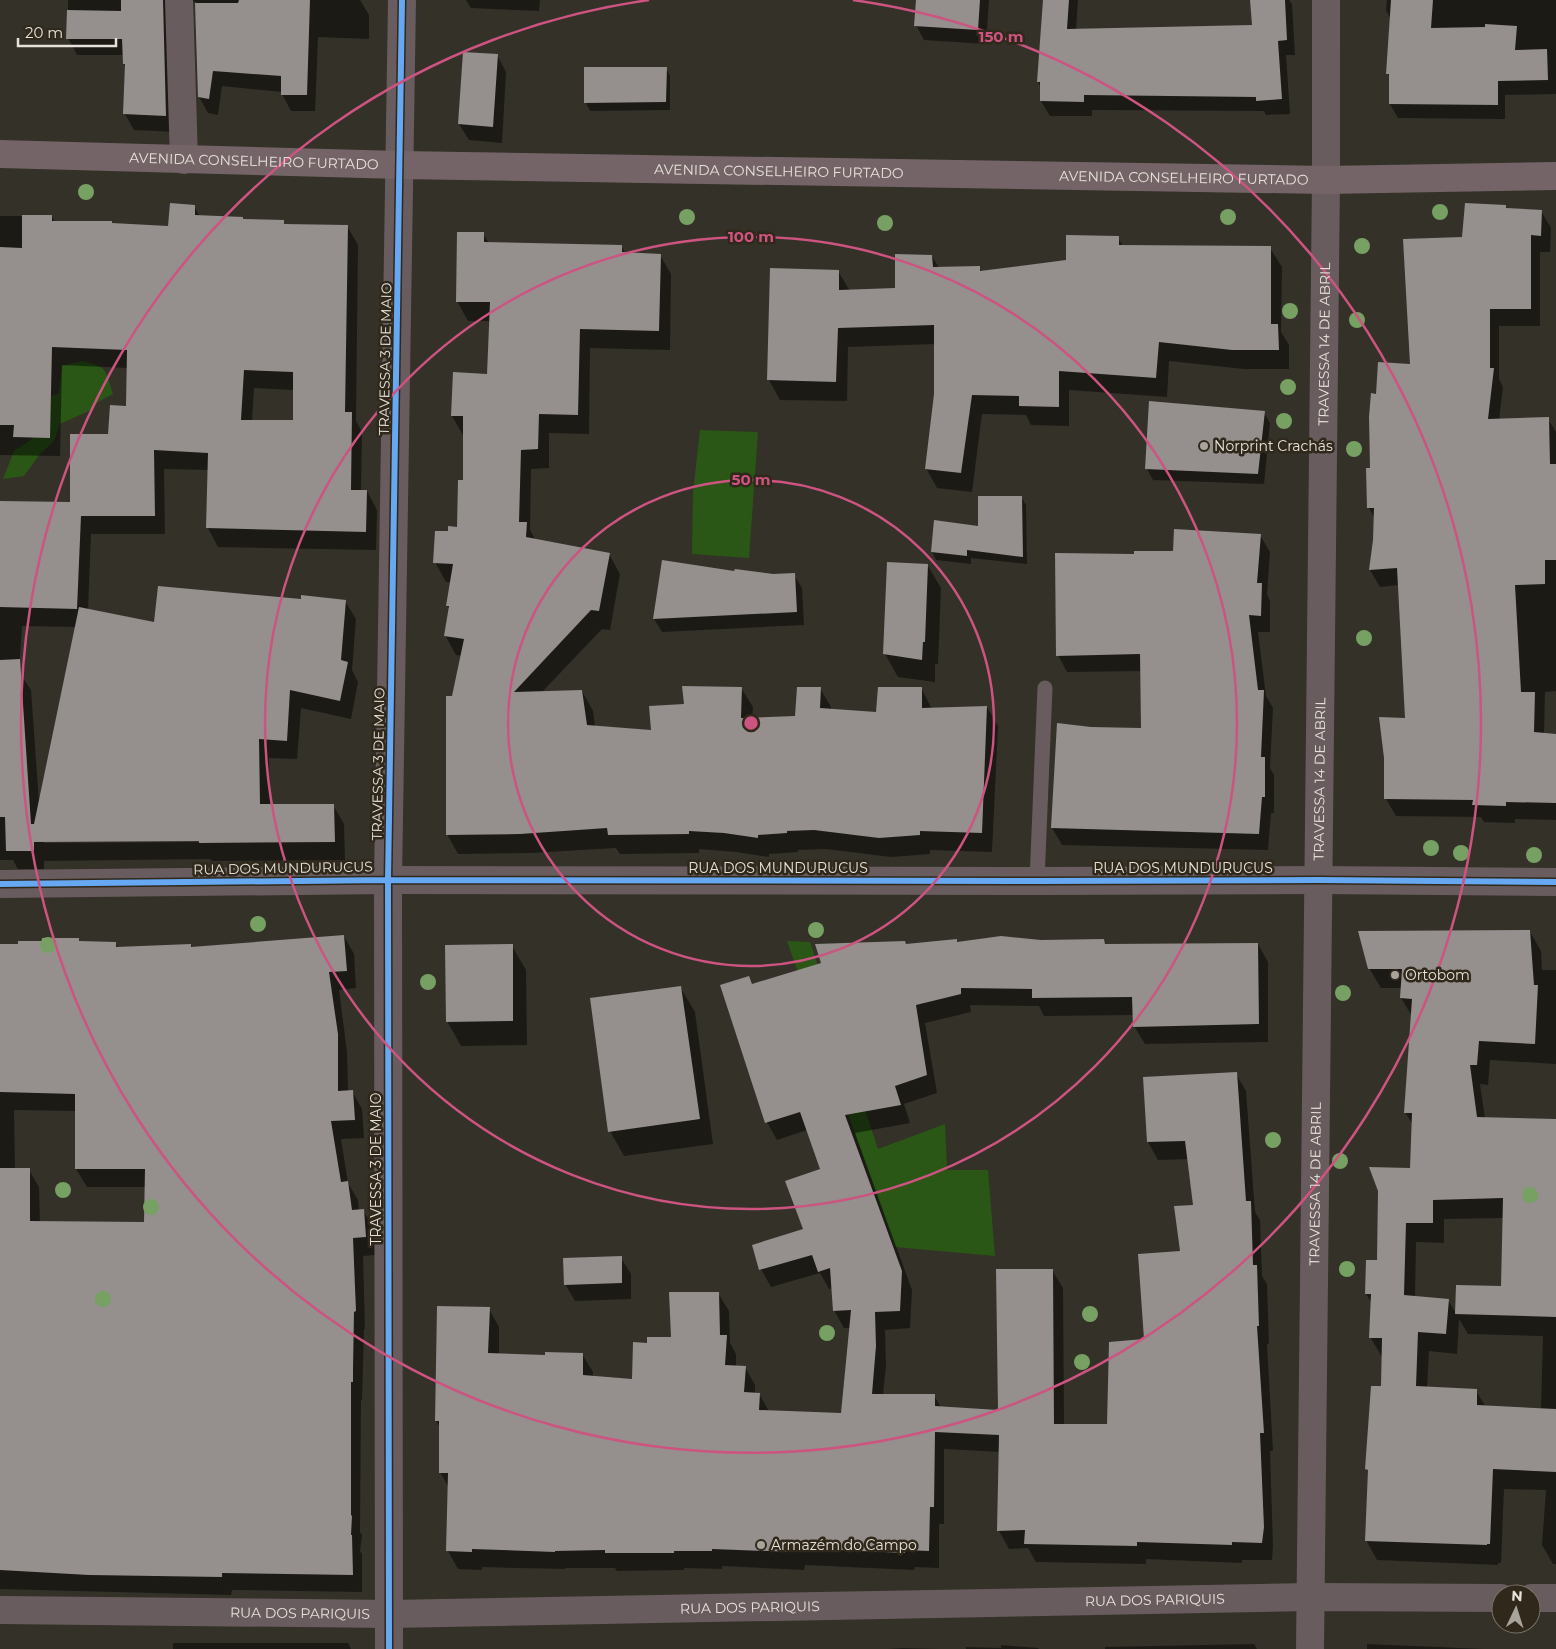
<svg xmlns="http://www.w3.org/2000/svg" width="1556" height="1649" font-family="Montserrat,sans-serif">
<rect width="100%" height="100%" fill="#343129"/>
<path fill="#2a5715" d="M82,361C108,367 105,369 113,394L98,402L91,410L60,424L54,441L40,454L24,476L3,479L14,451L32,439L31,410L45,399L59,393L62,366Z
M700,430L758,432L749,558L692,554L693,492Z
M787,941L810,942L878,1149L945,1124L947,1170H988L995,1256L895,1247Z"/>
<path fill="#0007" fill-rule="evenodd" d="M68,0H360L369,15V39L318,37L315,111H291L282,94V92L222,86L218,115L208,113L199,97L196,2L189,0L175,132L134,130L125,114L126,67L124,64V55H77L68,38Z
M466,0H540L539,11L471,8Z
M917,0H989L986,44L924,40L916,25Z
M1044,0H1078L1076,30L1253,26L1252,0H1289L1292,4L1295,55H1286L1290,114L1266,115L1264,111L1092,110V116H1050L1041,101V88L1038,82Z
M1387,0H1556V94L1505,95V119L1398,118L1390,104V78L1388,74L1391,20L1386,10Z
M497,55L506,72L502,143L469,140L459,124Z
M585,68H666L670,76V110L590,111L586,103Z
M194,206L200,217L244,221L283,222L285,225L347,226L358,245L356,421L362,432L361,491H367L377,510L376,550L218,547L208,528L209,470L164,469L165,534H91L88,610L155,624L302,600L345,601L356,619L352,670L358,682L351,719L301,708L297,759L269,758L270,805H333L344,824L345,860L212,861L210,859L44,861V869H18L13,860H0V503H71L109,435L128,408V368L62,365L60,456L0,455V216H52L55,223L169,227ZM254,388L294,390V422L252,421ZM22,626L76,627L39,803L31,690L19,672ZM206,839V842L44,843V841Z
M1506,206L1507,209L1541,211L1551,228L1550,252H1540V326H1499V379L1503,387L1499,420L1548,419L1556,432V691L1545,692L1544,734L1556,735V820L1515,819V823L1484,822L1481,817L1396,816L1386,799V758L1406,719L1399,585L1380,587L1370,570L1374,540L1375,519L1369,508L1377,395L1411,365L1463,238Z
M483,234L489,243L621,246L626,254L660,255L671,274L670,350L590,348L589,434L549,433V468L531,469L530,530L536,541L609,554L620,574L610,630L602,629L542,692L582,691L593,711L595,727L653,731L685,705L741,688L753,707L752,719L797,717L820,688L831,707V710L877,714L921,688L932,709L987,707L998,726L992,852L930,850V854L891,857L826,849L798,850V852L769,854V857L736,852L699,849V853L620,854L616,848L531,853L458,854L447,834L453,697L462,656L456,655L445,635L450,610L447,606L451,582H446L435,562L449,532L458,528L465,481L463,435L452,416L488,376L490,321H468L457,301Z
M1118,238L1123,246L1270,248L1282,267L1281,332L1289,345V369H1244L1169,361L1167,397L1069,390V426L1031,425L1026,415L982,414L972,492L937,488L926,468L935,394V344L848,347L847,401L780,400L769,380L771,270L838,271L850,291L896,290L932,256L939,268H979L982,272L1067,261Z
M1150,402L1264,413L1270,423L1264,484L1153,480L1147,469Z
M1021,497L1026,505L1027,564L971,558V564L936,560L932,552L980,527Z
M1260,535L1270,552L1267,594L1270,601V632H1258L1266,696L1273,708L1270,768L1274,775V813H1271L1268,850L1062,845L1052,828L1058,725L1091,728L1142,729L1141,671L1067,672L1058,655L1135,555L1174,552Z
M928,566L941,588L938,664H935V682L898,677L885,654Z
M735,572L773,576L794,575L802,588L804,625L662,632L654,619Z
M1530,932L1541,951L1542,970H1556V1064L1490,1060L1488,1085L1480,1084L1485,1119L1556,1121V1564H1553L1542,1545L1546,1490L1504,1489L1501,1563H1498V1565L1377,1560L1366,1540L1369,1474L1367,1469L1382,1388V1357L1370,1337L1372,1303L1366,1294L1411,1169L1413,1125L1405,1112L1412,1016L1401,998L1402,988H1381L1369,968ZM1504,1218L1502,1287H1457V1315L1448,1300L1415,1297L1416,1242L1444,1243V1219ZM1459,1319L1468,1334L1543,1336L1541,1410L1486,1407L1476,1391L1427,1388L1429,1351L1457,1354Z
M344,936L354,954L356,988L339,990L347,1052L348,1091H352L362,1109L364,1138L341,1139L348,1183L358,1200L359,1211L363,1210L373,1228L375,1255L363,1256L365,1329H364L362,1400H361L360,1532L362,1535L360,1551L362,1554V1592L232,1590L231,1595L0,1589V946L78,939L80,943H115L118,948L191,945L192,948ZM14,1110L76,1111V1169L87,1187H146L145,1224L40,1223L39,1187L29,1170H15Z
M1104,940L1106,945L1258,944L1268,962V1042L1145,1044L1134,1026V1015L1044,1016L1039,1006L970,1005L971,1012L925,1023L937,1093L904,1104L910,1123L855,1133L912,1290L910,1328L885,1330L886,1365L883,1395H934L941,1408L1000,1411L1052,1270L1063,1288L1064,1425H1108L1182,1252L1194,1206L1189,1159L1158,1160L1148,1142L1236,1074L1246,1091L1255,1212L1260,1220L1262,1276L1267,1284L1269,1344H1267L1273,1451H1270L1273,1546L1272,1560H1242V1563L1146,1559V1564L1036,1562L1028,1548L1009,1549L999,1531L1000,1452L944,1449V1524H939V1568L915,1567L914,1570L805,1565L804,1570L722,1566V1569L684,1568V1570L617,1571L615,1568H565V1569L482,1567V1570L458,1569L448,1551L449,1488L440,1472V1428L436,1421L489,1309L499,1327V1355L546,1356L582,1354L593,1372V1377L633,1380L648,1344L672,1339L718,1293L729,1311L730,1343L736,1354V1367H745L755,1385V1393L759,1394L769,1411L842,1414L851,1328H844L834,1310L833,1288L829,1289L820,1273L771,1287L761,1269L804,1230L821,1169L807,1130L777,1140L767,1122L748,978L753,985L907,946L957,941L958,943Z
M512,946L526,970L527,1045L461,1046L447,1021Z
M680,987L695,1012L713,1144L624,1156L610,1131Z
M621,1258L631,1274V1299L575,1301L565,1284Z
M173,1643H348L351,1649H173Z
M1254,1644L1257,1649H1105V1647Z
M1367,1644L1484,1649H1367Z
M1001,1645L1038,1648L1039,1649H966V1647L1001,1648Z
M903,1648L939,1649H888Z"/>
<path fill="#958f8e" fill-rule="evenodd" d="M121,0H163L166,116L123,114L125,64H123L122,39H66L67,10L121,11Z
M239,0H310L307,95H281V76L213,71L209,99L198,97L195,3H238Z
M916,0H980L978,30L914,26Z
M1043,0H1069L1067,29L1252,25L1250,0H1285L1287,40L1278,41L1282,99L1256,101V97L1084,95V102L1040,101V82H1037Z
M1391,0H1433L1431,28L1485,27V24L1517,26L1515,50L1547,49L1548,80L1498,81V105L1389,104V74H1386Z
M463,52L498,54L493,127L458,124Z
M584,67H667L666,102L584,103Z
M170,203L195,205V215L243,217V219L284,220V224L348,225L345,412H352L351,490H367L366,532L206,528L208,453L154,450L155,516H81L77,609L0,607V501L70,502V434H108L110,405L126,406L127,350L52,347L50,438L13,437L14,425H0V247L22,248V215H52V221H112V223L168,226ZM244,370L293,372V420H241Z
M1465,203L1506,205V208L1542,210L1541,236L1531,235V309H1490V368H1494L1488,419L1549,417L1550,464H1556V560H1545V584L1515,585L1521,692H1535L1534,732L1556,734V803L1506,802V806L1472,805L1473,800L1384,799V758L1379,717L1405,718L1397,568L1369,570L1373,540L1374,508H1367L1366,468H1370L1369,417L1371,393L1376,394L1378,362L1410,364L1403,239L1462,237Z
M457,232H484V242L622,245V252L661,254L659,331L580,329L578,415L539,414L538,449L521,450L519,522H527L526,537L610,553L599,611L591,610L514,692L582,690L587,725L651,730L649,706L684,704L682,686L742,687L741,718L795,716L797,687H821L820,708L876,712L878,687H922V708L987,706L982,833L920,831V835L879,838L814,830L787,831V833L758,835V838L724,833L689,831V834L608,835L607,828L520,834L446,835V696H452L464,639L444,636L449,606H446L453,564L433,563L435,531H448V526L457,527L458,480H463V416H451L453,372L487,374L490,302H456Z
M1066,235L1119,236V245L1271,246V324H1278L1279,350H1232L1159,342L1156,378L1059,371V407L1019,406V396L972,395L961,473L925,469L934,394V325L838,328L836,382L767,380L770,268L839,270V290L895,288V254L932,255L933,267L980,266V271L1066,260Z
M1149,401L1265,411L1258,474L1145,469Z
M978,496H1022L1023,557L967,550V556L931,552L934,520L978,526Z
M1174,529L1261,534L1257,583H1262L1261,616L1249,615L1258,690H1264L1261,757H1265V797H1262L1259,834L1051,828L1057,723L1091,727L1141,728L1140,654L1056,656L1055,553L1134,554V551H1173Z
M662,560L734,571L735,569L773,574L795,573L797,612L653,619Z
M887,562L928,564L925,642H923L922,660L883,654Z
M158,586L301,599V595L346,600L341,660L348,662L340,701L290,690L287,741L259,739L260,804H334L335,842L199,843V841L34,842V851H6L5,817H0V660L20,659L31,824H34L79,607L154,622Z
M1530,930L1534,985H1538L1535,1044L1479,1041L1477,1065H1470L1477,1117L1556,1119V1317L1455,1314L1456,1285L1501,1286L1503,1198L1433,1200V1223H1406L1404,1295L1449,1299L1446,1334L1418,1332L1416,1386L1477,1389V1405L1556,1409V1472L1493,1469L1490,1544H1487V1545L1365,1541L1368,1470L1365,1469L1371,1386H1381L1382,1338H1369L1371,1294H1365L1366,1260H1377L1378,1191L1369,1167L1410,1168L1412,1113H1404L1412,999L1400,998L1402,969H1368L1358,931Z
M344,935L347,971L329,972L338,1034V1091L353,1090L355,1120L331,1121L341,1182L348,1181L352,1210L364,1209L366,1237L353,1238L356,1311L354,1312L353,1369V1382H351V1515L352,1516L351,1535H352L353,1575L222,1573V1577L89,1575L0,1570V1168H30V1221L144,1222L145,1169H75V1094L0,1092V944H18V941H42V938H79V941L116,942V947L191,944V947Z
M1001,936L1041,940L1104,939L1105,944L1258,943L1259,1024L1133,1027L1132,997L1032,998V989L961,988V994L916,1005L927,1075L895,1086L901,1105L845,1115L902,1271L900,1311L875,1312L876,1346L872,1394H935V1406L998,1410L996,1269H1053L1054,1424H1107L1109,1342L1144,1339L1138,1254L1180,1251L1174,1206L1193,1205L1185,1141L1147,1142L1143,1077L1237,1072L1246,1201H1251L1253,1265H1257L1259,1326H1257L1264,1433H1260L1264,1527L1262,1543L1232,1542V1545L1137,1542V1546L1024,1544L1025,1530L997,1531L999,1435L935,1432L934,1507H930L929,1551L905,1550V1553L795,1548V1552L712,1549V1551H674V1553H605V1550L555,1551V1552L472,1549V1552L446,1551L448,1473H439V1421H435L437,1306L490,1307L488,1353L545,1355V1352L583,1353V1375L632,1379L633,1342L647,1343V1337H671L669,1292H719L720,1335H727L725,1365L746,1366L744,1392L760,1393L759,1410L841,1413L851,1310L833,1311L830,1268L818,1272L812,1255L759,1270L752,1245L803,1229L785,1181L820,1169L800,1112L765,1123L720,985L749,976L752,984L821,963L815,944L905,941L906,944L957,939V942Z
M513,944V1021L446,1022L445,945Z
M681,986L700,1119L608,1132L590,998Z
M622,1256V1283L564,1285L563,1258Z"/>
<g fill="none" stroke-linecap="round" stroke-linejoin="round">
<path stroke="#695c5e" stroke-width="15" d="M1037,881L1045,688"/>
<g stroke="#695c5e" stroke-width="28">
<path d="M179,0L184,160"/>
<path d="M389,1649L388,880L402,0"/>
<path id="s1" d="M1310,1649L1326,180V0"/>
</g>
<g stroke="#695c5e" stroke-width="28">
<path d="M0,884L388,880L1037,881L1318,880L1556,882"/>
<path d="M1531,1598H1556"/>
<path id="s2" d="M0,1610L390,1614L1310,1597L1501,1598"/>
</g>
<path stroke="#746467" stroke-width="28" id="s3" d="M0,154L400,165L1326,180L1556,176"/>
<defs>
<path id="cycleway" d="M0,884L388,880L1037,881L1318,880L1556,882
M389,1649L388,880L402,0"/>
</defs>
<use href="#cycleway" stroke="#2f281b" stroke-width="9"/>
<use href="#cycleway" stroke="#66a8f1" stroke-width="6"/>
</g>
<g fill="#77a063">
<circle cx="86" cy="192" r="8"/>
<circle cx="1440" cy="212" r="8"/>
<circle cx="687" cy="217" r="8"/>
<circle cx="1228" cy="217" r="8"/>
<circle cx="885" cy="223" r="8"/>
<circle cx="1362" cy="246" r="8"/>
<circle cx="1290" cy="311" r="8"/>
<circle cx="1357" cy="320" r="8"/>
<circle cx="1288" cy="387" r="8"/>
<circle cx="1284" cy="421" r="8"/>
<circle cx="1354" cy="449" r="8"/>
<circle cx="1364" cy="638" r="8"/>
<circle cx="1431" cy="848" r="8"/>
<circle cx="1461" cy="853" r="8"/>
<circle cx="1534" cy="855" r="8"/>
<circle cx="258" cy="924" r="8"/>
<circle cx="816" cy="930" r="8"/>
<circle cx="48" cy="945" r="8"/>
<circle cx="428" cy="982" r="8"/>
<circle cx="1343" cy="993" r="8"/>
<circle cx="1273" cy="1140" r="8"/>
<circle cx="1340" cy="1161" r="8"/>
<circle cx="63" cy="1190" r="8"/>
<circle cx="1530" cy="1195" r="8"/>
<circle cx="151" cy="1207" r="8"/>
<circle cx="1347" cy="1269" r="8"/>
<circle cx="103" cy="1299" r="8"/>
<circle cx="1090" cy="1314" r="8"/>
<circle cx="827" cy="1333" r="8"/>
<circle cx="1082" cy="1362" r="8"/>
</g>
<g fill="none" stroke="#cd5481" stroke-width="2.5">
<circle cx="751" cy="723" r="243"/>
<circle cx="751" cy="723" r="486"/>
<path d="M853 0A730 730 0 1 1 649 0"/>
</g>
<g fill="#a8a39b" stroke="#2f281b" stroke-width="2">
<circle cx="1204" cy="446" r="5"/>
<circle cx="1395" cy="975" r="5"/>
<circle cx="761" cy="1545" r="5"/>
</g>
<g text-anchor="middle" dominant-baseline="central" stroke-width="5" stroke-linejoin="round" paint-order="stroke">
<g font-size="14" fill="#e6e1d9" stroke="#2f281b">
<text stroke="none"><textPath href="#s3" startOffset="254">AVENIDA CONSELHEIRO FURTADO</textPath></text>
<text stroke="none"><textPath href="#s3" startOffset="779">AVENIDA CONSELHEIRO FURTADO</textPath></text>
<text stroke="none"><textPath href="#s3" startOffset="1184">AVENIDA CONSELHEIRO FURTADO</textPath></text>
<text stroke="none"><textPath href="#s1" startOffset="1305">TRAVESSA 14 DE ABRIL</textPath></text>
<text transform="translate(385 359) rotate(-89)">TRAVESSA 3 DE MAIO</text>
<text transform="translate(378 764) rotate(-89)">TRAVESSA 3 DE MAIO</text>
<text stroke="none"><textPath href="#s1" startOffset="870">TRAVESSA 14 DE ABRIL</textPath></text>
<text transform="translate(283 868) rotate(-1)">RUA DOS MUNDURUCUS</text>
<text x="778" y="868">RUA DOS MUNDURUCUS</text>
<text x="1183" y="868">RUA DOS MUNDURUCUS</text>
<text transform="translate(376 1169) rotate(-90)">TRAVESSA 3 DE MAIO</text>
<text stroke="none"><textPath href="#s1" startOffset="465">TRAVESSA 14 DE ABRIL</textPath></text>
<text stroke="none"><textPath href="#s2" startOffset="1155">RUA DOS PARIQUIS</textPath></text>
<text stroke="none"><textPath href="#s2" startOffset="750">RUA DOS PARIQUIS</textPath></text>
<text stroke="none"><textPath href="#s2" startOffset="300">RUA DOS PARIQUIS</textPath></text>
</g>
<g font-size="14" fill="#e6e1d9" stroke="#2f281b" text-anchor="start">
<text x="1214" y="446">Norprint Crachás</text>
<text x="1405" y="975">Ortobom</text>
<text x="771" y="1545">Armazém do Campo</text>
</g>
</g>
<circle cx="751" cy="723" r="8" fill="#cd5481" stroke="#2f281b" stroke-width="2.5"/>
<g font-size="15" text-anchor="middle" font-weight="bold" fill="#cd5481" stroke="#2f281b" stroke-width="5" stroke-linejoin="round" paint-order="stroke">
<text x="1001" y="42">150 m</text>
<text x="751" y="242">100 m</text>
<text x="751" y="485">50 m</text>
</g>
<g transform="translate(1516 1609) rotate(4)"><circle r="24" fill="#2f281b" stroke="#787267"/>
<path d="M0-4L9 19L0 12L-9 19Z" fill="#a8a39b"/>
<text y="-8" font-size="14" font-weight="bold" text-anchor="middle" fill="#e6e1d9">N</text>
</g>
<path d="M18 38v8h98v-8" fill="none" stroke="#e6e1d9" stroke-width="2.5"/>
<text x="25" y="38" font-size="15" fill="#e6e1d9" stroke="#2f281b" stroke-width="4" paint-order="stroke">20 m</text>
</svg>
